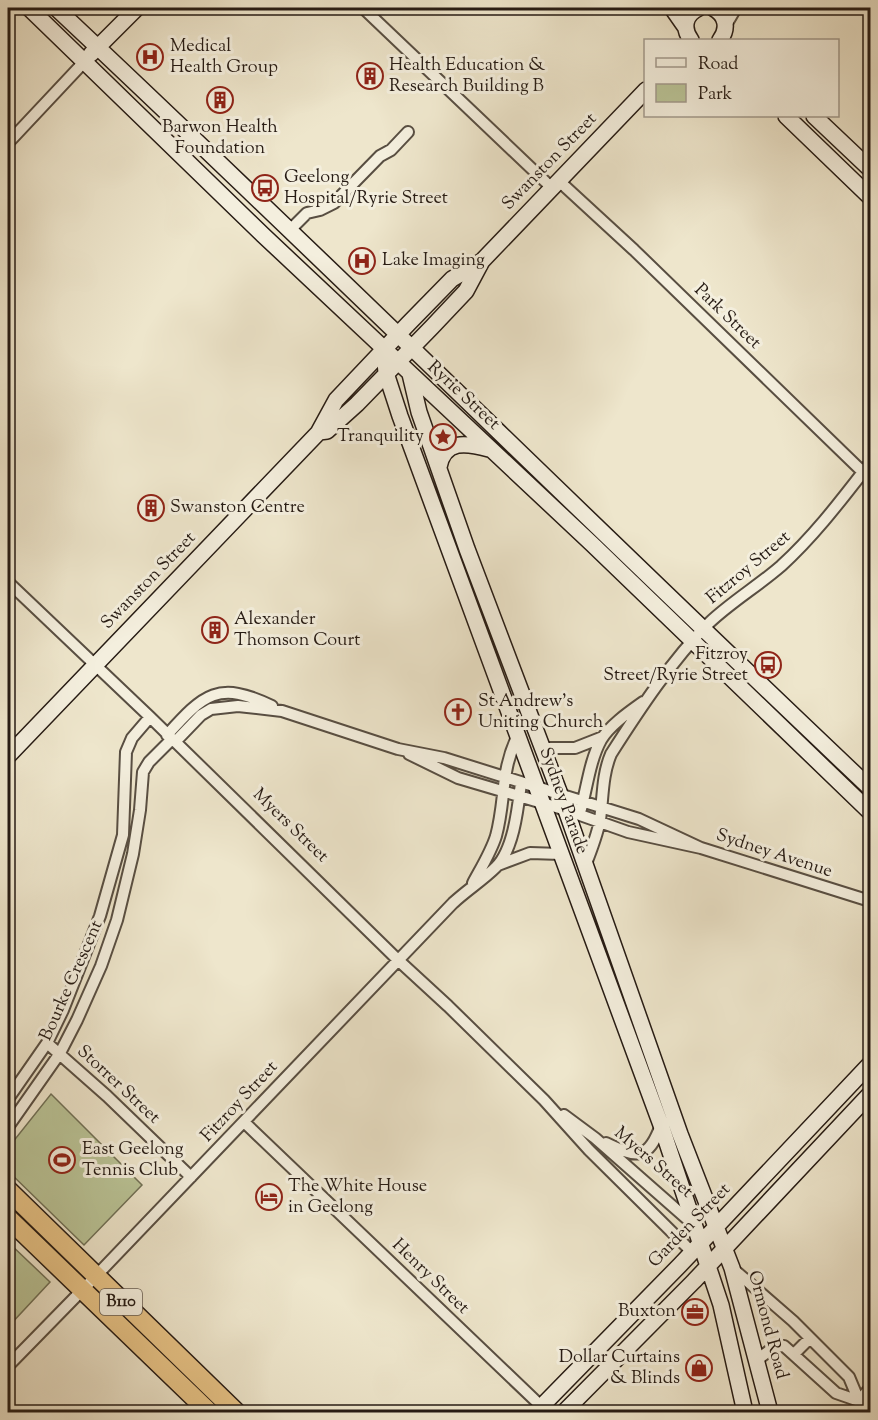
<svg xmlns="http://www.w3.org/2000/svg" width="878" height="1420" font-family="'Sorts Mill Goudy',serif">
<rect width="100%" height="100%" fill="#eee6cc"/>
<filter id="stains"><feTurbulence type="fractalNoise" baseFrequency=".00333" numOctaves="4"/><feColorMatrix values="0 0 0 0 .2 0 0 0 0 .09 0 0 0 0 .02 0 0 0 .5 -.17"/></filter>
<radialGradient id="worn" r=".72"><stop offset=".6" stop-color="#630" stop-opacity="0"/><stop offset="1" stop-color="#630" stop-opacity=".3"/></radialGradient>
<path fill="#bac497" stroke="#707056" stroke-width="1.5" d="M51,1094L142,1185L84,1245L8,1171V1148Z
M8,1242L50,1282L8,1327Z"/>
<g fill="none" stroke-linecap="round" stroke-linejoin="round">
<defs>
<path id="street" d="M363,8L552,188
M726,25L736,8
M8,143L85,61
M559,181L634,250L870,479
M290,230L307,213L320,210L334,203L380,156L391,150L408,132
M8,582L150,717L398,960L448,1006L544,1100L589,1150L692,1252
M167,735C204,694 218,680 272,706
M175,742L201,715L211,709L238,706L282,711L398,749L444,758L639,819L701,848
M542,748H575L603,737
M409,754L458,778L566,810L628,832L701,848L870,901
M581,809C587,787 590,760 601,740C610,725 629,712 643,702
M498,865L530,853L561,854
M585,866C591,851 597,836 600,820C603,798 602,775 611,754C639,710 672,660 709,623C731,602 758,586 781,566C815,535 842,499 870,463
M473,883C481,868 491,852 496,836C506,799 500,772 518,735
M47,1043L107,1096L191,1177
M8,1099L47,1043L63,1010L100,916L123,835L126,752L132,738L150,717
M564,1115L595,1138L694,1225
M244,1122L541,1406
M8,1127L60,1053L77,1020L101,966L117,920L133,854L140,810L143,772L149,762L172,739
M606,1143C637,1158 648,1161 661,1125
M732,1268L793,1321L849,1377L859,1401L870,1411
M794,1354L810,1338
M757,1360L774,1347L784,1346L836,1393L859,1401
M8,1366L95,1277L453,903C467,890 483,880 496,867C514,849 518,807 521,783
M859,1401L870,1388"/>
<path id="secondary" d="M29,8L263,235L592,544L870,812
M56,8C330,265 597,530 870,788
M672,8L686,28
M713,8C726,15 729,28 720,40
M691,40C682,28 685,14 699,8
M91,54L137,8
M786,116L870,197
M814,116L870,169
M384,349L386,373L400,416L661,1125L721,1305L745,1412
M410,374L419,412L467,549L566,810L680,1134L732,1268L770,1412
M319,432L327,431L357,404L432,327L466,291L482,261
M439,467C444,439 467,443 489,449
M8,756L318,433L336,400L408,324L452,279L482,261L646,90
M536,1412L680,1265L870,1064
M564,1412L694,1281L870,1094"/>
<path id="highway" d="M8,1190L236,1412
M8,1218L209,1412"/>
</defs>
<use href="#street" stroke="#584e42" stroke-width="14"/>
<use href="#secondary" stroke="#261b14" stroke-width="18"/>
<use href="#highway" stroke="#261b14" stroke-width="21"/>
<use href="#street" stroke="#f4efde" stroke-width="10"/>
<use href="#secondary" stroke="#f4efde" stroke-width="15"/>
<use href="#highway" stroke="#e7c386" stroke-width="18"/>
</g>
<defs>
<symbol id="hospital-ring" viewBox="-11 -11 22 22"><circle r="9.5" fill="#f4efde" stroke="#8f2418" stroke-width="1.5"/><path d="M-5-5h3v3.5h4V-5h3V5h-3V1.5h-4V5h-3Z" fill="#8f2418"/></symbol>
<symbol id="building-ring" viewBox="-11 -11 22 22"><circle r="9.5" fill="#f4efde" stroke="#8f2418" stroke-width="1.5"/><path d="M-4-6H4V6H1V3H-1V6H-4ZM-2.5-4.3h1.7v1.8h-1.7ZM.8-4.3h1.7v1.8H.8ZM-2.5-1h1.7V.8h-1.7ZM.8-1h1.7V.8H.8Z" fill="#8f2418"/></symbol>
<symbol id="bus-ring" viewBox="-11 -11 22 22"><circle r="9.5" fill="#f4efde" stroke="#8f2418" stroke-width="1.5"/><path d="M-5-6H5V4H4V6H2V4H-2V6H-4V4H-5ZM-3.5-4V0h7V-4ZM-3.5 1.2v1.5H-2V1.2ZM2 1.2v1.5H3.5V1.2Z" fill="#8f2418"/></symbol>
<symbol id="sight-ring" viewBox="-11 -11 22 22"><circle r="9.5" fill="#f4efde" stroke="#8f2418" stroke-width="1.5"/><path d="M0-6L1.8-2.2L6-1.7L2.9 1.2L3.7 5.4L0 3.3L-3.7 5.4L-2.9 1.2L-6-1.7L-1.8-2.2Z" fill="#8f2418"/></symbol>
<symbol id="church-ring" viewBox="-11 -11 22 22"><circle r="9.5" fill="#f4efde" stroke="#8f2418" stroke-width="1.5"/><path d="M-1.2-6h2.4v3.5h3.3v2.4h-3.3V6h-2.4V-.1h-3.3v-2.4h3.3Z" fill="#8f2418"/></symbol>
<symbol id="stadium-ring" viewBox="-11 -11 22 22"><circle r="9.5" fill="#f4efde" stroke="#8f2418" stroke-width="1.5"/><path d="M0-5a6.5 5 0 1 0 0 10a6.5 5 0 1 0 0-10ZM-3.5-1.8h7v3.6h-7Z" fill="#8f2418"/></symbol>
<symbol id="hotel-ring" viewBox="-11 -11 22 22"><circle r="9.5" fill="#f4efde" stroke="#8f2418" stroke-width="1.5"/><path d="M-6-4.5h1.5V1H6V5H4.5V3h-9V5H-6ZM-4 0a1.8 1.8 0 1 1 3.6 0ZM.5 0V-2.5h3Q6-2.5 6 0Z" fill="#8f2418"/></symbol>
<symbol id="office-ring" viewBox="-11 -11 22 22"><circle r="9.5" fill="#f4efde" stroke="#8f2418" stroke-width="1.5"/><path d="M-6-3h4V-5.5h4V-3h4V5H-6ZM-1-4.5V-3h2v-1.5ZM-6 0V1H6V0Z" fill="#8f2418"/></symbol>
<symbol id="shop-ring" viewBox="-11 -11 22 22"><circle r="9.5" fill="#f4efde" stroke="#8f2418" stroke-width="1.5"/><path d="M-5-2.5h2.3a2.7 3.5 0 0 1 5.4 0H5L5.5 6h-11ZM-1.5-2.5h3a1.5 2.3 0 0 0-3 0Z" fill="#8f2418"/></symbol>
</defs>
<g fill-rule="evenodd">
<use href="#hospital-ring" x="135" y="42" width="30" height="30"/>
<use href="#building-ring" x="355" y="61" width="30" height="30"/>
<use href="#building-ring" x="205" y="85" width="30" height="30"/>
<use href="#bus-ring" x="250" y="173" width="30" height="30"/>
<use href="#hospital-ring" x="347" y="246" width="30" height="30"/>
<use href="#sight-ring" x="428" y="422" width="30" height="30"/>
<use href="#building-ring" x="136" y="493" width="30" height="30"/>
<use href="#building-ring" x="200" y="615" width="30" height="30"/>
<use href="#bus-ring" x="753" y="650" width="30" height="30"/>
<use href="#church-ring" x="443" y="697" width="30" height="30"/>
<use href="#stadium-ring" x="47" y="1145" width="30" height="30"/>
<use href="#hotel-ring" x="254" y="1182" width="30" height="30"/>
<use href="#office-ring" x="680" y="1297" width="30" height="30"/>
<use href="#shop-ring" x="684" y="1353" width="30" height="30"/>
</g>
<g text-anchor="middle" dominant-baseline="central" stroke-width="6" stroke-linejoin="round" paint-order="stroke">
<rect fill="#f4efde" stroke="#645b51" stroke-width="1.5" x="100" y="1289" width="42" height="26" rx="4.5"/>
<g font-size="16" font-weight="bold" fill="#261b14">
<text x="121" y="1302">B110</text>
</g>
<g font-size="18" fill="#261b14" stroke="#f4efde" text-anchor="start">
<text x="170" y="47">Medical<tspan x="170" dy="21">Health Group</tspan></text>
<text x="389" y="66">Health Education &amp;<tspan x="389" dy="21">Research Building B</tspan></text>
<text x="220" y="128" text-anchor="middle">Barwon Health<tspan x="220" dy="21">Foundation</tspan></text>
<text x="284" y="178">Geelong<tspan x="284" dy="21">Hospital/Ryrie Street</tspan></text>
<text x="382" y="261">Lake Imaging</text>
<text x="424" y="437" text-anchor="end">Tranquility</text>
<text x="170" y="508">Swanston Centre</text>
<text x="234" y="620">Alexander<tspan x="234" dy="21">Thomson Court</tspan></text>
<text x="748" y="655" text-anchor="end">Fitzroy<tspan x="748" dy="21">Street/Ryrie Street</tspan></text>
<text x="478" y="702">St Andrew's<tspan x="478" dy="21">Uniting Church</tspan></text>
<text x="82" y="1150">East Geelong<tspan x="82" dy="21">Tennis Club</tspan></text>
<text x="288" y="1187">The White House<tspan x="288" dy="21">in Geelong</tspan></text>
<text x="676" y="1312" text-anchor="end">Buxton</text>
<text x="680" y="1358" text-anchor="end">Dollar Curtains<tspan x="680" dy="21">&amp; Blinds</tspan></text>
</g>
<g font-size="18" fill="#261b14" stroke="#f4efde">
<text transform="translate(550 162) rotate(-46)">Swanston Street</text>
<text transform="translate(727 317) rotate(44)">Park Street</text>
<text transform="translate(463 396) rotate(43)">Ryrie Street</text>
<text transform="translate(749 568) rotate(-40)">Fitzroy Street</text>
<text transform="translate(149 581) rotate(-46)">Swanston Street</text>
<text transform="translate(563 801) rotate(70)">Sydney Parade</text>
<text transform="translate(290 826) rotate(44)">Myers Street</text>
<text transform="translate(774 854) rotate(18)">Sydney Avenue</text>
<text transform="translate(72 981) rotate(-66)">Bourke Crescent</text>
<text transform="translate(118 1085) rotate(43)">Storrer Street</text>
<text transform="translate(240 1102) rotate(-47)">Fitzroy Street</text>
<text transform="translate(653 1163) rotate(41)">Myers Street</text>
<text transform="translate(690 1226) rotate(-46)">Garden Street</text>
<text transform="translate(430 1277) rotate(44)">Henry Street</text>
<text transform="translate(767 1325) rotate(75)">Ormond Road</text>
</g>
</g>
<rect width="878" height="1420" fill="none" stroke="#eee6cc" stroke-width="30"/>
<rect x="9" y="9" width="860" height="1402" fill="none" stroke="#261b14" stroke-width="3"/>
<rect x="15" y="15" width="848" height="1390" fill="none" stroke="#261b14" stroke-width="1.5"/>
<rect x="644" y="39" width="195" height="78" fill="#f4efde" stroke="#a29a8d" stroke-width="1.5"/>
<rect x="656" y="58" width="30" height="9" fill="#f4efde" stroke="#a29a8d" stroke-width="1.5"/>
<text x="698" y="69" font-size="18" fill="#261b14">Road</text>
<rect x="656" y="84" width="30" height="18" fill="#bac497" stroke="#a29a8d" stroke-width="1.5"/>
<text x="698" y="99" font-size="18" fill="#261b14">Park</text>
<rect width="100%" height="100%" filter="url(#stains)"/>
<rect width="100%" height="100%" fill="url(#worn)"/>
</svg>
